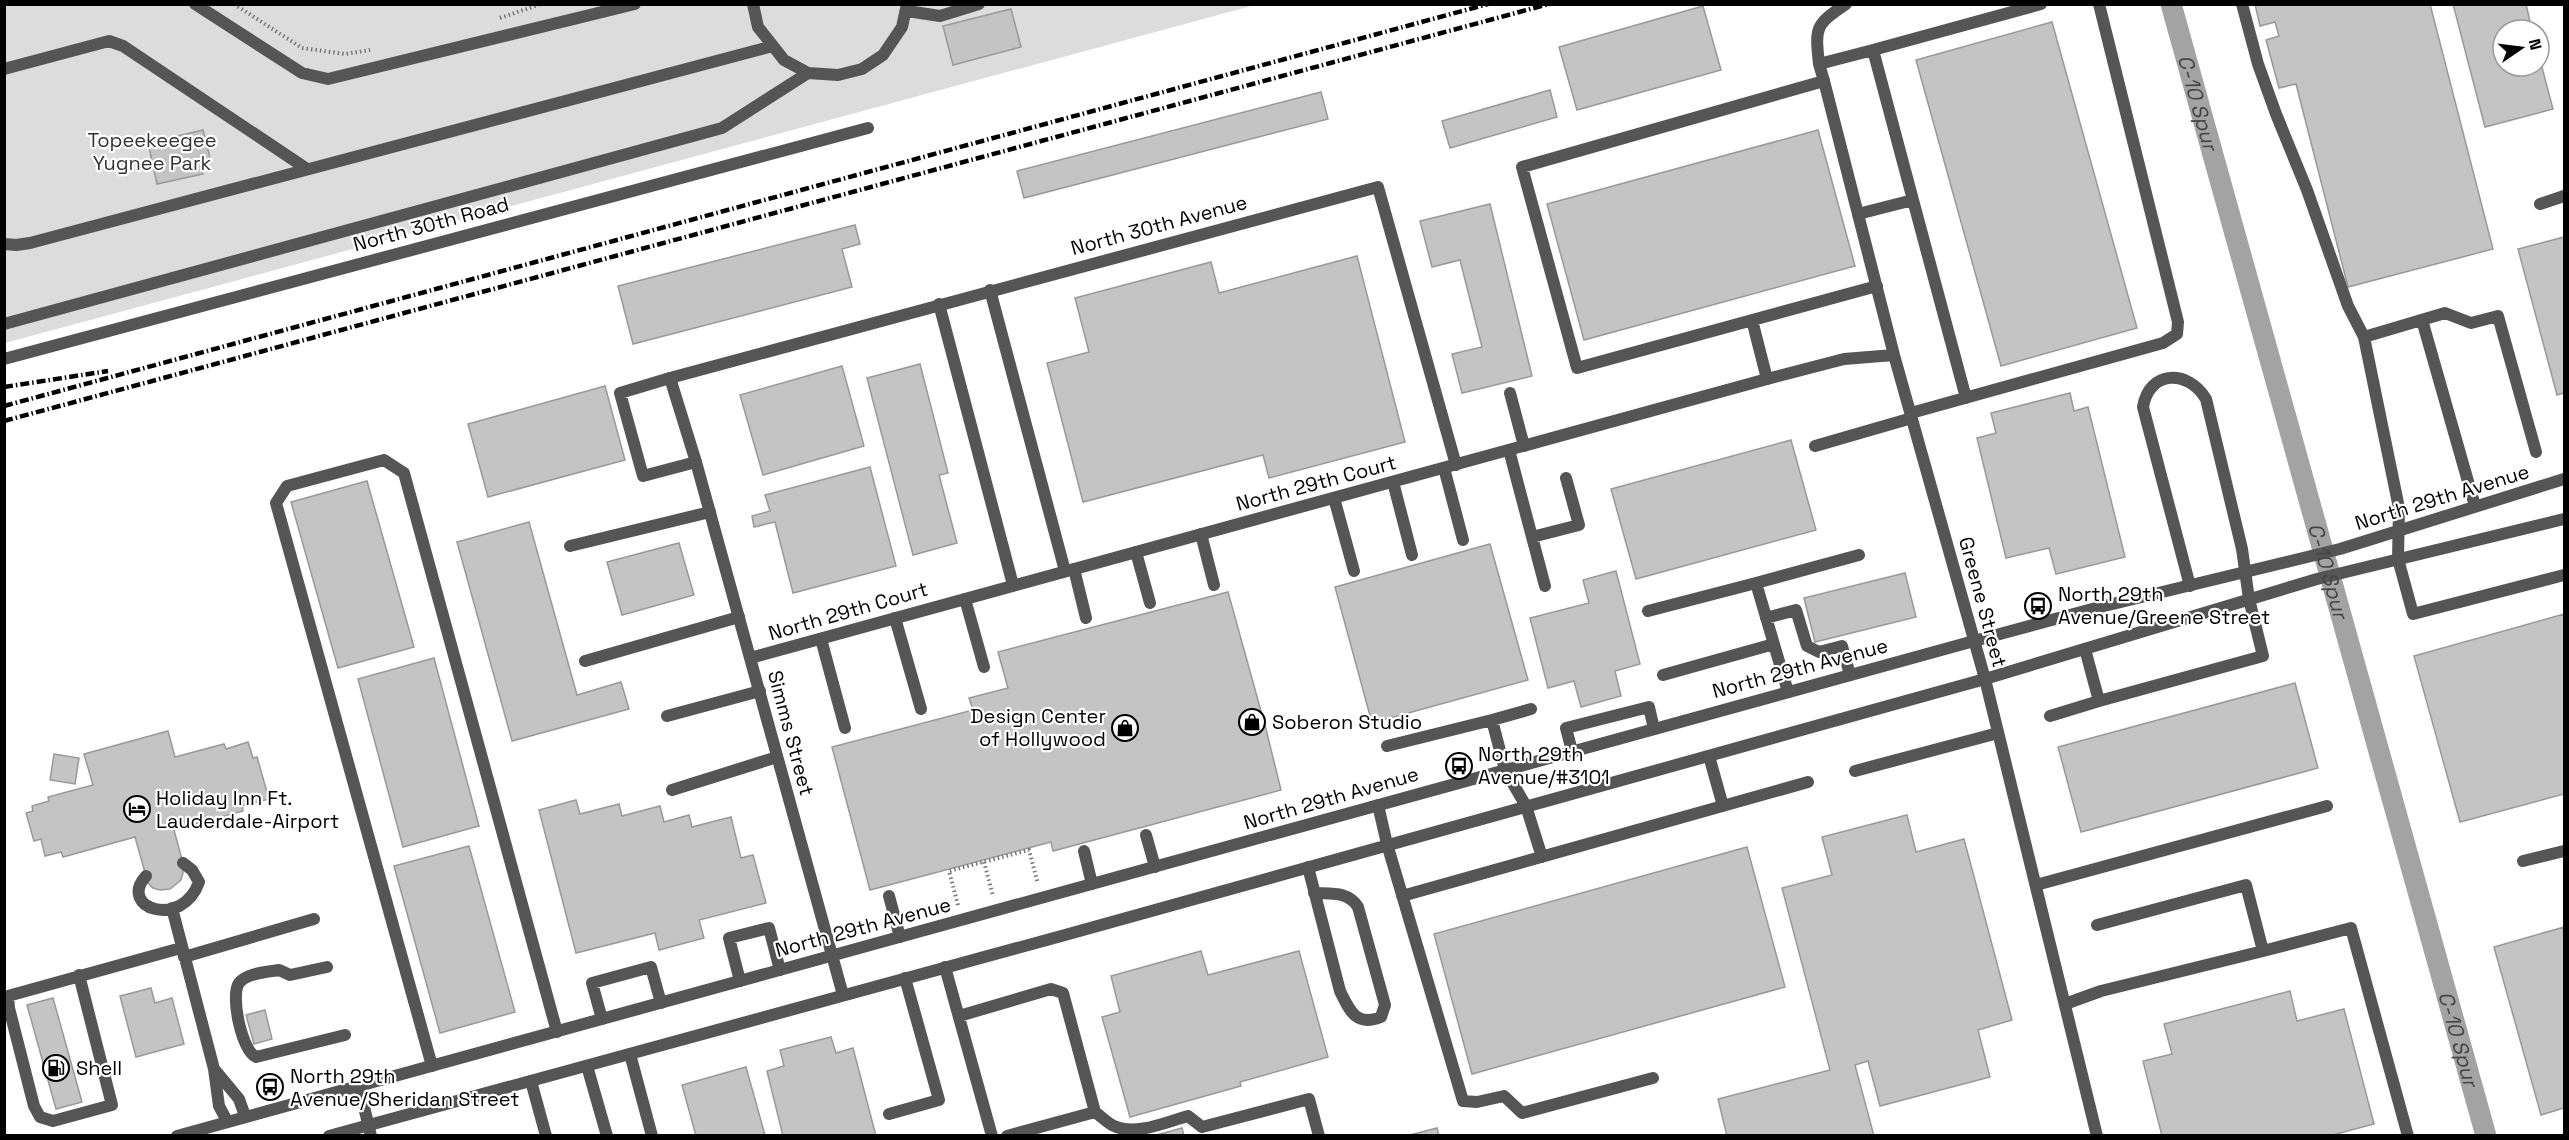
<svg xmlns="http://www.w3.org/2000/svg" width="2569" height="1140" font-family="'Space Grotesk',sans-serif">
<rect width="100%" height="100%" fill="#fff"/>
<path fill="#dcdcdc" d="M5,5H1255L5,343Z"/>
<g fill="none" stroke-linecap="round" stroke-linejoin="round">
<path stroke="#a3a3a3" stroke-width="21" id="s1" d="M2171,4L2486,1136"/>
</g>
<path fill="#c4c4c4" stroke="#999" stroke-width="1.5" d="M2255,4H2430L2493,249L2348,287L2296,84L2279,88L2266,40L2279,36L2275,22L2260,26Z
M2453,4H2526L2532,30H2503V66H2539V56L2553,109L2485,127Z
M1703,6L1721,70L1577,110L1559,47Z
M1011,9L1021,47L953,65L943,26Z
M2052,22L2137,328L2001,366L1916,60Z
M1550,90L1557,117L1450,148L1442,121Z
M1321,92L1328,119L1024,198L1017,171Z
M203,130L211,162L201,164L203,174L157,184L148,143Z
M1818,130L1855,266L1584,340L1547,204Z
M1490,204L1532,376L1462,393L1452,354L1482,347L1460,260L1432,267L1420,221Z
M855,225L860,244L842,249L852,287L633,344L618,286Z
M2564,237V393L2557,395L2518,249Z
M1357,256L1405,442L1269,478L1263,455L1083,502L1047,363L1089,352L1075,298L1211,262L1219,293Z
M920,364L948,473L939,475L957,543L913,555L867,378Z
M842,366L864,446L763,475L740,395Z
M605,386L625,460L488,497L468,424Z
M2070,393L2074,411L2088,407L2125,557L2056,574L2049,548L2006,558L1977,438L1996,433L1991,413Z
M1791,440L1816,530L1636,579L1611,489Z
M870,467L896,566L793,593L775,522L754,527L752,516L770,511L765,495Z
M367,481L414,647L338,668L291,502Z
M529,522L577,695L621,682L629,709L512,741L457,542Z
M679,543L694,595L622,615L607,562Z
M1490,544L1528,680L1372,723L1335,587Z
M1616,571L1640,664L1615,671L1621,696L1581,707L1574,681L1548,688L1530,618L1589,603L1583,580Z
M1905,573L1916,617L1815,642L1804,598Z
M1228,592L1266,729L1281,790L1053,851L1051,842L870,890L832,747L973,710L969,698L1008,688L998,652Z
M2564,614V794L2460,822L2414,656Z
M434,658L479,826L403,847L358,679Z
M2295,683L2318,768L2081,832L2058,747Z
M168,731L175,757L224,744L226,749L248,742L253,758L257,757L269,799L242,806L243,811L174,830L183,863V873L181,880L170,889L160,890L153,888L148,883L135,837L63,857L61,852L45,856L41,839L34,841L26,813L33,811L32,806L49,801L48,797L93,785L84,754Z
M54,754L79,758L75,784L50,780Z
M576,800L580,814L619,804L622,816L660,806L664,822L689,815L692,827L731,817L741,858L753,855L766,903L699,920L704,938L659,950L655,933L576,953L539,810Z
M1907,815L1916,852L1964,839L2012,1020L1978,1030L1990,1077L1880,1106L1868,1061L1855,1065L1874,1136H1727L1718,1099L1830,1070L1782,888L1832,875L1822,837Z
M469,846L515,1012L440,1033L394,866Z
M1747,847L1785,987L1472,1074L1434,934Z
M2564,927V1108L2541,1115L2494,947Z
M1201,951L1208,975L1299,951L1328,1057L1240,1082L1241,1086L1130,1117L1102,1017L1120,1012L1111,976Z
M151,988L155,1003L172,998L184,1044L136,1057L120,996Z
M2290,991L2297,1021L2344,1009L2374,1124L2329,1136H2162L2143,1061L2172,1054L2164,1024Z
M53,998L82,1102L56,1109L27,1005Z
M265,1010L272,1039L254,1044L246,1015Z
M831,1037L836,1053L853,1048L876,1136H783L767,1071L784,1066L780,1050Z
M746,1067L765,1135L696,1136L682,1085Z
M1182,1128L1184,1136H1153Z
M1437,1128L1439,1136H1406Z"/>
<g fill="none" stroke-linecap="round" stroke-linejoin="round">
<path stroke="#777" stroke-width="4" stroke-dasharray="1.5 3" stroke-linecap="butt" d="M234,4L302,48L345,54L370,50
M500,18L541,4
M984,862L993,896
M958,905L949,871L1029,850L1038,884"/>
<path stroke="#555" stroke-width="12" d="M195,4L302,73L328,79L635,4
M753,4L758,27L784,60L808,73L838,75L862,69L883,55L902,27L907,4
M2242,4L2258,64L2276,114L2307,190L2348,306L2364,337
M907,11L940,16L979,4
M1873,50L1819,64L1824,81L1522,167L1577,368L1877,286
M1819,64C1815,27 1815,25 1846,4
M4,69L109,41L123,46L307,169
M1913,200L1966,398
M2540,204L2564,196
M1858,214L1913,200L1873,50L2041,4
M4,244L16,245L30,243L773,46
M990,290L1065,571
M939,304L1013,585
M1752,320L1767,379
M2422,320L2475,506
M4,324L722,128L808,73
M670,378L620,393L643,476L696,462
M1510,393L1524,446
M1911,413L2163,343L2177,334L2178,322L2099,4
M1815,446L1912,418
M1509,450L1545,586
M2536,452L2498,316L2471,323L2445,313L2364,337L2399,508L2398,559L2413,614L2564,575
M1444,468L1463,540
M1393,482L1412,555
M1334,498L1354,571
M1201,534L1214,585
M1532,537L1579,525L1566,478
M570,546L710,512
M1136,552L1150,603
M1074,569L1086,618
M1756,583L1859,555
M965,599L984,667
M1648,611L1756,583L1788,692
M895,618L921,709
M1766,618L1796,610L1807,646L1819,652L1842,646L1850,675
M821,639L845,728
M2085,649L2099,701L2263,656L2249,599L2242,549L2206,399C2188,369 2149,370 2143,407L2190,586
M585,661L739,617
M1663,675L1774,644
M667,716L760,691
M2050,716L2099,701
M1492,720L1531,709
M1387,746L1492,720L1505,770L1526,806L1542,857
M1572,751L1566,728L1649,707L1654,729
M1709,756L1723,806
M1855,771L1998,733
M672,790L777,757
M1378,805L1387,844L1463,1101L1477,1102L1504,1096L1522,1113L1653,1078
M1146,835L1155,867
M1084,851L1092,884
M2523,861L2564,851
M1308,867L1340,991C1350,1011 1356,1027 1381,1017L1385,1005L1358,907C1348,891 1331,894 1314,893
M146,876C117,908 182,930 199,882L192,870L183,863
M2036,885L2327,806
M889,896L900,937
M1402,896L1808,782
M172,908L214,1069L219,1106L227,1121
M2097,925L2246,885L2263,951L2351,928L2408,1136
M184,957L314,919
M327,967L290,975L279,970C268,972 247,973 239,983C230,996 242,1051 256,1057L345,1035
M945,967L992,1136
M79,975L112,1105L53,1121L40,1117L34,1106L9,1008L8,996L181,948
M740,981L729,938L769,928L780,970
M2065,1004L2101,991L2263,951
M959,1016L1051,989L1063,993L1095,1112
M602,1019L592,983L651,967L661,1003
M432,1066L276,503L287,486L384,460L404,473L557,1032
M587,1066L607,1136
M215,1070L239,1099L245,1116
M531,1081L546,1136
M359,1086L371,1136
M889,1114L939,1100L905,978
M1007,1136L1095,1112C1101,1116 1107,1123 1114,1126C1136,1136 1166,1122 1188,1116L1202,1127L1309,1099L1319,1136"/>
<path stroke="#555" stroke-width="12" d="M1824,81L1894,355L1985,679L2097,1136
M4,359L868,128
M750,658L1767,379L1844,359L1894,355
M843,995L696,462L670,378L1378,187L1456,465
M630,1054L652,1136"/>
<path stroke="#555" stroke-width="12" d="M177,1136L1974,641L2096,608L2340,549L2564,479
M329,1136L1065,935L1985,679L2317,579L2564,519"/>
<path stroke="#000" stroke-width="4.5" stroke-dasharray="9 3 1.5 3" stroke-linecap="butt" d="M4,387L108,371
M4,406L1488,4
M4,421L1549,4"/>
</g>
<defs>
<symbol id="bus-ring" viewBox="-11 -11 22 22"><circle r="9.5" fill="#fff" stroke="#000" stroke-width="1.5"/><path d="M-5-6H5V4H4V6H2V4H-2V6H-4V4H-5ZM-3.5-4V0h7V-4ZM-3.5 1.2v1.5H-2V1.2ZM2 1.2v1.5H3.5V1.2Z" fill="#000"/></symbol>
<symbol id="shop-ring" viewBox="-11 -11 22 22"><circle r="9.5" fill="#fff" stroke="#000" stroke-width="1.5"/><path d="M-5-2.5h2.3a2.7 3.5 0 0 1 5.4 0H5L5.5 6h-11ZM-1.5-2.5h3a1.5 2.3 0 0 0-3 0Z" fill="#000"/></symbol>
<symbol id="hotel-ring" viewBox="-11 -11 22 22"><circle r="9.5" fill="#fff" stroke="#000" stroke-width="1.5"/><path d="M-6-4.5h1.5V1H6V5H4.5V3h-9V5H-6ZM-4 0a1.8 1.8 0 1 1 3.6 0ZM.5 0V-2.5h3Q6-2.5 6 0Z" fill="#000"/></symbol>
<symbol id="fuel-ring" viewBox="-11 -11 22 22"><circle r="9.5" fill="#fff" stroke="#000" stroke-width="1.5"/><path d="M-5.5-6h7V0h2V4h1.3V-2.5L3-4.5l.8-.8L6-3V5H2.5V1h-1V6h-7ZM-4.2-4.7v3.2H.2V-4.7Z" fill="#000"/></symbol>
</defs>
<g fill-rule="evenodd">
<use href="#bus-ring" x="2023" y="591" width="30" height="30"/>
<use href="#shop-ring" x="1237" y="707" width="30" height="30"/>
<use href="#shop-ring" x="1110" y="713" width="30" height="30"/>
<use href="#bus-ring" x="1444" y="751" width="30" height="30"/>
<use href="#hotel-ring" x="122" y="794" width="30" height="30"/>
<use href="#fuel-ring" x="41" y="1053" width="30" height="30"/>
<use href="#bus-ring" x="255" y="1072" width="30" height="30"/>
</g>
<g text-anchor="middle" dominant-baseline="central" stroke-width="4.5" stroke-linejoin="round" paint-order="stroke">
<g font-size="20" fill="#333" stroke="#fff">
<text x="152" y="140">Topeekeegee<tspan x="152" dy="23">Yugnee Park</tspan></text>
</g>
<g font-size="20" fill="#000" stroke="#fff">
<text transform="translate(431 224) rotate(-15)">North 30th Road</text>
<text transform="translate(1159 225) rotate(-15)">North 30th Avenue</text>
<text transform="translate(1316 483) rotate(-15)">North 29th Court</text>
<text transform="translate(2442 497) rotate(-17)">North 29th Avenue</text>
<text transform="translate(1983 602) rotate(75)">Greene Street</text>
<text transform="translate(848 611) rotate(-16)">North 29th Court</text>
<text transform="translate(1800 668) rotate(-15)">North 29th Avenue</text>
<text transform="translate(791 733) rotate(75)">Simms Street</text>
<text transform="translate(1331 798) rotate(-16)">North 29th Avenue</text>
<text transform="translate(863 927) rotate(-15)">North 29th Avenue</text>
</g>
<g font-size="20" fill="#000" stroke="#fff" text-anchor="start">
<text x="2058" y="594">North 29th<tspan x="2058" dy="23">Avenue/Greene Street</tspan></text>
<text x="1106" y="716" text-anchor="end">Design Center<tspan x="1106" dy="23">of Hollywood</tspan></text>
<text x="1272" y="722">Soberon Studio</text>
<text x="1478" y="754">North 29th<tspan x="1478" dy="23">Avenue/#3101</tspan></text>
<text x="156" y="798">Holiday Inn Ft.<tspan x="156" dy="23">Lauderdale-Airport</tspan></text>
<text x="76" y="1068">Shell</text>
<text x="290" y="1076">North 29th<tspan x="290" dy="23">Avenue/Sheridan Street</tspan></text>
</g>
<g font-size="21" font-style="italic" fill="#444" stroke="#fff">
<text stroke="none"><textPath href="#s1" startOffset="102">C-10 Spur</textPath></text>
<text stroke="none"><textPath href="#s1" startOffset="588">C-10 Spur</textPath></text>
<text stroke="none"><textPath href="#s1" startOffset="1074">C-10 Spur</textPath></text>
</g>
</g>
<rect width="2569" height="1140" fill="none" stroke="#000000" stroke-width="12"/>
<g transform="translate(2521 48) rotate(76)"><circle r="28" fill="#ffffff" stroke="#999999" stroke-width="1.5"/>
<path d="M0-4.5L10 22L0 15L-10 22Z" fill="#000000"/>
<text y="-9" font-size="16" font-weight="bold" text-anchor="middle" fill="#000000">N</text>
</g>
</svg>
